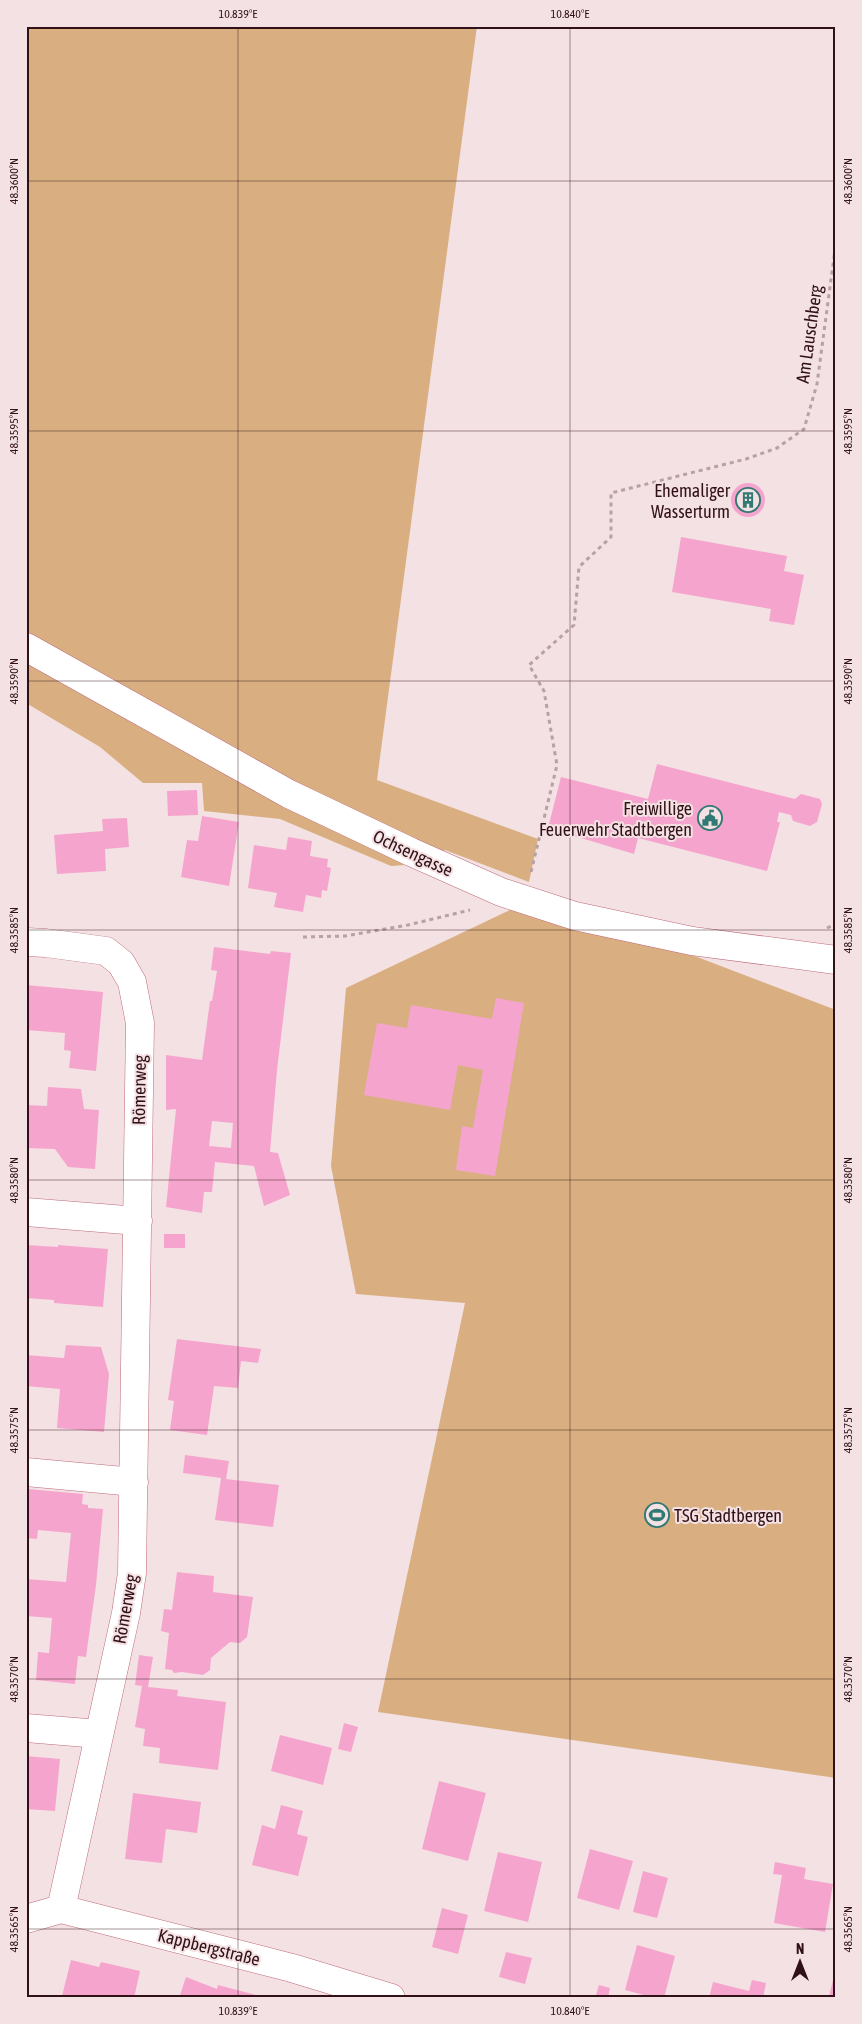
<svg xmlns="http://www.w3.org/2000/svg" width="862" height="2024" font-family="'Asap Condensed',sans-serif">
<rect width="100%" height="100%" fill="#f4e1e3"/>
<path fill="#d9af81" d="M26,26H477L377,780L538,839L529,882L445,850L433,863L391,866L280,819L204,811L202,783H143L100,747L26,703Z
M535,898L587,915L836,1010V1778L378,1712L465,1303L356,1294L331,1166L346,988Z"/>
<path fill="#f5a5cd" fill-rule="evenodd" d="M731 500a17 17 0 1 1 34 0a17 17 0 1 1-34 0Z
M681,537L787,556L784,571L804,575L794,625L769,621L771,609L672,592Z
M657,764L795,799L801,794L820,799L822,804L817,822L810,826L793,821L791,815L779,812L777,822H780L767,871L638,838L634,854L548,828L561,777L648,799Z
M197,790L198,815L168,816L167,791Z
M202,816L239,822L229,886L181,877L187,840L198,841Z
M127,818L129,847L105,849L106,871L57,874L54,835L103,831L102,819Z
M288,837L312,841L310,856L328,859L327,867L331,868L327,891L322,890L321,898L306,895L303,912L274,907L277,893L248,888L254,845L286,850Z
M214,947L270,954L271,951L291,953L277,1070L270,1152L278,1153L290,1195L264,1206L254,1166L215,1162L212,1192H204L202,1213L166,1207L176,1109L166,1110V1055L202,1060L210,1001H212L217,971L211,970ZM212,1121L233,1123L231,1148L209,1146Z
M26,985L103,992L96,1071L69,1068L71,1051L64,1050L65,1033L26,1030Z
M496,998L524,1003L495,1176L456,1170L462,1126L473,1128L483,1070L458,1065L450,1110L364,1095L377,1023L407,1028L411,1005L492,1019Z
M48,1087L81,1089L84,1109L99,1110L95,1169L68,1167L55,1149L26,1148V1105L47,1106Z
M164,1234H185V1248H164Z
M26,1245L58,1247V1245L108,1249L103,1307L54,1303V1300L26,1298Z
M177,1339L261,1349L258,1363L241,1361L238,1388L214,1386L207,1435L170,1430L174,1401L168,1400Z
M66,1345L101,1347L109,1374L104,1432L57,1428L60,1389L26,1386V1355L64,1358Z
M185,1455L229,1461L226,1479L279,1485L273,1527L215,1520L221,1478L183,1473Z
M28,1489L83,1494L82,1504L88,1505V1508L103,1509L96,1585L86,1657L78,1656L75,1684L36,1680L38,1652L49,1653L52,1618L26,1616V1579L66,1582L71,1533L38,1530L37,1539L26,1538Z
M177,1572L214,1576L213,1592L253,1597L247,1637L240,1643L230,1642L211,1658L210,1670L203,1675L182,1672L174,1673L172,1670L165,1669L169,1633L161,1631L164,1609L172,1610Z
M139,1655L153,1657L148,1687L178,1690L177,1696L226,1702L218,1770L159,1763L160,1748L143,1746L145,1729L135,1727L142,1686L135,1685Z
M344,1723L358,1727L351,1752L338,1749Z
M280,1735L332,1748L323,1785L271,1771Z
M26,1756L60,1759L55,1811L26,1809Z
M439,1781L486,1793L468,1861L422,1849Z
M133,1793L201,1802L197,1833L166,1829L162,1863L125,1859Z
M281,1805L303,1811L297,1834L308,1837L298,1876L252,1865L262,1825L275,1829Z
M590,1849L633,1861L619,1910L577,1898Z
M498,1852L542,1862L528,1922L484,1911Z
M775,1862L806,1868L804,1879L833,1884L825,1932L774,1923L782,1875L773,1874Z
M643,1871L668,1878L657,1918L633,1912Z
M442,1908L468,1915L458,1954L432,1947Z
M637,1945L675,1956L664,1998H655L625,1990Z
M506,1952L532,1958L525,1984L499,1977Z
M71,1960L99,1967L101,1962L140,1971L134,1998H68L62,1996Z
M835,1972L836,1998H829L830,1992Z
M186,1977L217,1989L218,1985L260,1996L259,1998H179Z
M752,1980L766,1983L763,1998H709L713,1982L749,1991Z
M599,1985L610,1988L608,1998H595Z"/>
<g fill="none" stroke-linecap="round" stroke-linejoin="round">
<defs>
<path id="street" d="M26,647L289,794L411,852L501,892L575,916L692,941L836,960
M26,942L46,943L106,951L121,963L132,982L140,1023L132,1573L126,1613L61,1909
M26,1212L138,1221
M26,1472L134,1482
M26,1728L99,1734
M26,1919L61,1909L292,1968L391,1998"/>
</defs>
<use href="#street" stroke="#be6b7b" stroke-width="29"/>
<path stroke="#b8a0a4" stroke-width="3" stroke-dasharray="4 4" stroke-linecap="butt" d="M531,872L557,765L544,691L529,665L574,625L579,567L611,537V493L746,459L777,448L804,429L817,384L836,242
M827,928L836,924
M303,937L345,936L408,925L470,910"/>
<use href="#street" stroke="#fff" stroke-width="28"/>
</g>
<path fill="none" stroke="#311118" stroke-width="1" stroke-opacity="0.45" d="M238,26V1998M570,26V1998M26,181H836M26,431H836M26,681H836M26,930H836M26,1180H836M26,1430H836M26,1679H836M26,1929H836"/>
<defs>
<symbol id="building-ring" viewBox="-11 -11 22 22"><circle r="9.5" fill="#f4e1e3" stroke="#317974" stroke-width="1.5"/><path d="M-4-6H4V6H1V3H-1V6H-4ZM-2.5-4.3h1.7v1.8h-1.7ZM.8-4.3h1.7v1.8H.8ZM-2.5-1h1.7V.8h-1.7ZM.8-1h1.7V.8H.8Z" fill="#317974"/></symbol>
<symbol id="civic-ring" viewBox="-11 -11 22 22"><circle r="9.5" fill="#f4e1e3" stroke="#317974" stroke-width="1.5"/><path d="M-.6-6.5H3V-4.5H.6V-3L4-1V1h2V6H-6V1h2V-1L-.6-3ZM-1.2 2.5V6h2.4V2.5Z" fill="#317974"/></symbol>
<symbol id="stadium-ring" viewBox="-11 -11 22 22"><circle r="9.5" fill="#f4e1e3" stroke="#317974" stroke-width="1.5"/><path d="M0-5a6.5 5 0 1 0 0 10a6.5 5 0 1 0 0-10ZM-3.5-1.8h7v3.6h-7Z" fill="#317974"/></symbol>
</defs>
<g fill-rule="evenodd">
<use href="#building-ring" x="734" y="486" width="28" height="28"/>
<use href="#civic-ring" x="696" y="804" width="28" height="28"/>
<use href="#stadium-ring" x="643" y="1501" width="28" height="28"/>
</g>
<g text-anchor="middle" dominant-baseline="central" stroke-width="4" stroke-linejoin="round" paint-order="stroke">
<g font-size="18" fill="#311118" stroke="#f4e1e3">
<text transform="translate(809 334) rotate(-82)">Am Lauschberg</text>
<text transform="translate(413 853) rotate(25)">Ochsengasse</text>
<text transform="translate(139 1090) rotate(-89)">Römerweg</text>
<text transform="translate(125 1609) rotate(-80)">Römerweg</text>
<text transform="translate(209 1947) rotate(14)">Kappbergstraße</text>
</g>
<g font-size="18" fill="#311118" stroke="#f4e1e3" text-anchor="end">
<text x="730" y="490">Ehemaliger<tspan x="730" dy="21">Wasserturm</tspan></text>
<text x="692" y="808">Freiwillige<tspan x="692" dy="21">Feuerwehr Stadtbergen</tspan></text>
<text x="674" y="1515" text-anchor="start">TSG Stadtbergen</text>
</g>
</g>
<rect width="862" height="2024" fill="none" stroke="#f4e1e3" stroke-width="55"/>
<g transform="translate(800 1962)" stroke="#f4e1e3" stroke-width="4" paint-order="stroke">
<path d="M0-4L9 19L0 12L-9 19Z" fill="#311118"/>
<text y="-8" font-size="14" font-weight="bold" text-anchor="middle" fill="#311118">N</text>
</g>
<rect x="28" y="28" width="806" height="1968" fill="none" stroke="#311118" stroke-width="2"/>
<g font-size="12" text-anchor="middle" fill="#311118">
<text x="238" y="18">10.839°E</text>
<text x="570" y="18">10.840°E</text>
<text transform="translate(14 181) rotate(-90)" y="4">48.3600°N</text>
<text transform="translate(848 181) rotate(-90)" y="4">48.3600°N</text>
<text transform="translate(14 431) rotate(-90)" y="4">48.3595°N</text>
<text transform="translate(848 431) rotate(-90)" y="4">48.3595°N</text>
<text transform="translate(14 681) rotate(-90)" y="4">48.3590°N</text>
<text transform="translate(848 681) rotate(-90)" y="4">48.3590°N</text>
<text transform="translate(14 930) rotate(-90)" y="4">48.3585°N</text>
<text transform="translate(848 930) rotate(-90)" y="4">48.3585°N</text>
<text transform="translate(14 1180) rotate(-90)" y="4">48.3580°N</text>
<text transform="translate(848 1180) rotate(-90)" y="4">48.3580°N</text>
<text transform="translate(14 1430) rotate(-90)" y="4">48.3575°N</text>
<text transform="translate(848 1430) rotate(-90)" y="4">48.3575°N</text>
<text transform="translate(14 1679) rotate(-90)" y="4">48.3570°N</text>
<text transform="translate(848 1679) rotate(-90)" y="4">48.3570°N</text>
<text transform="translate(14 1929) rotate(-90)" y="4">48.3565°N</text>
<text transform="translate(848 1929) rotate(-90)" y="4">48.3565°N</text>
<text x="238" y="2015">10.839°E</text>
<text x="570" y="2015">10.840°E</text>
</g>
</svg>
